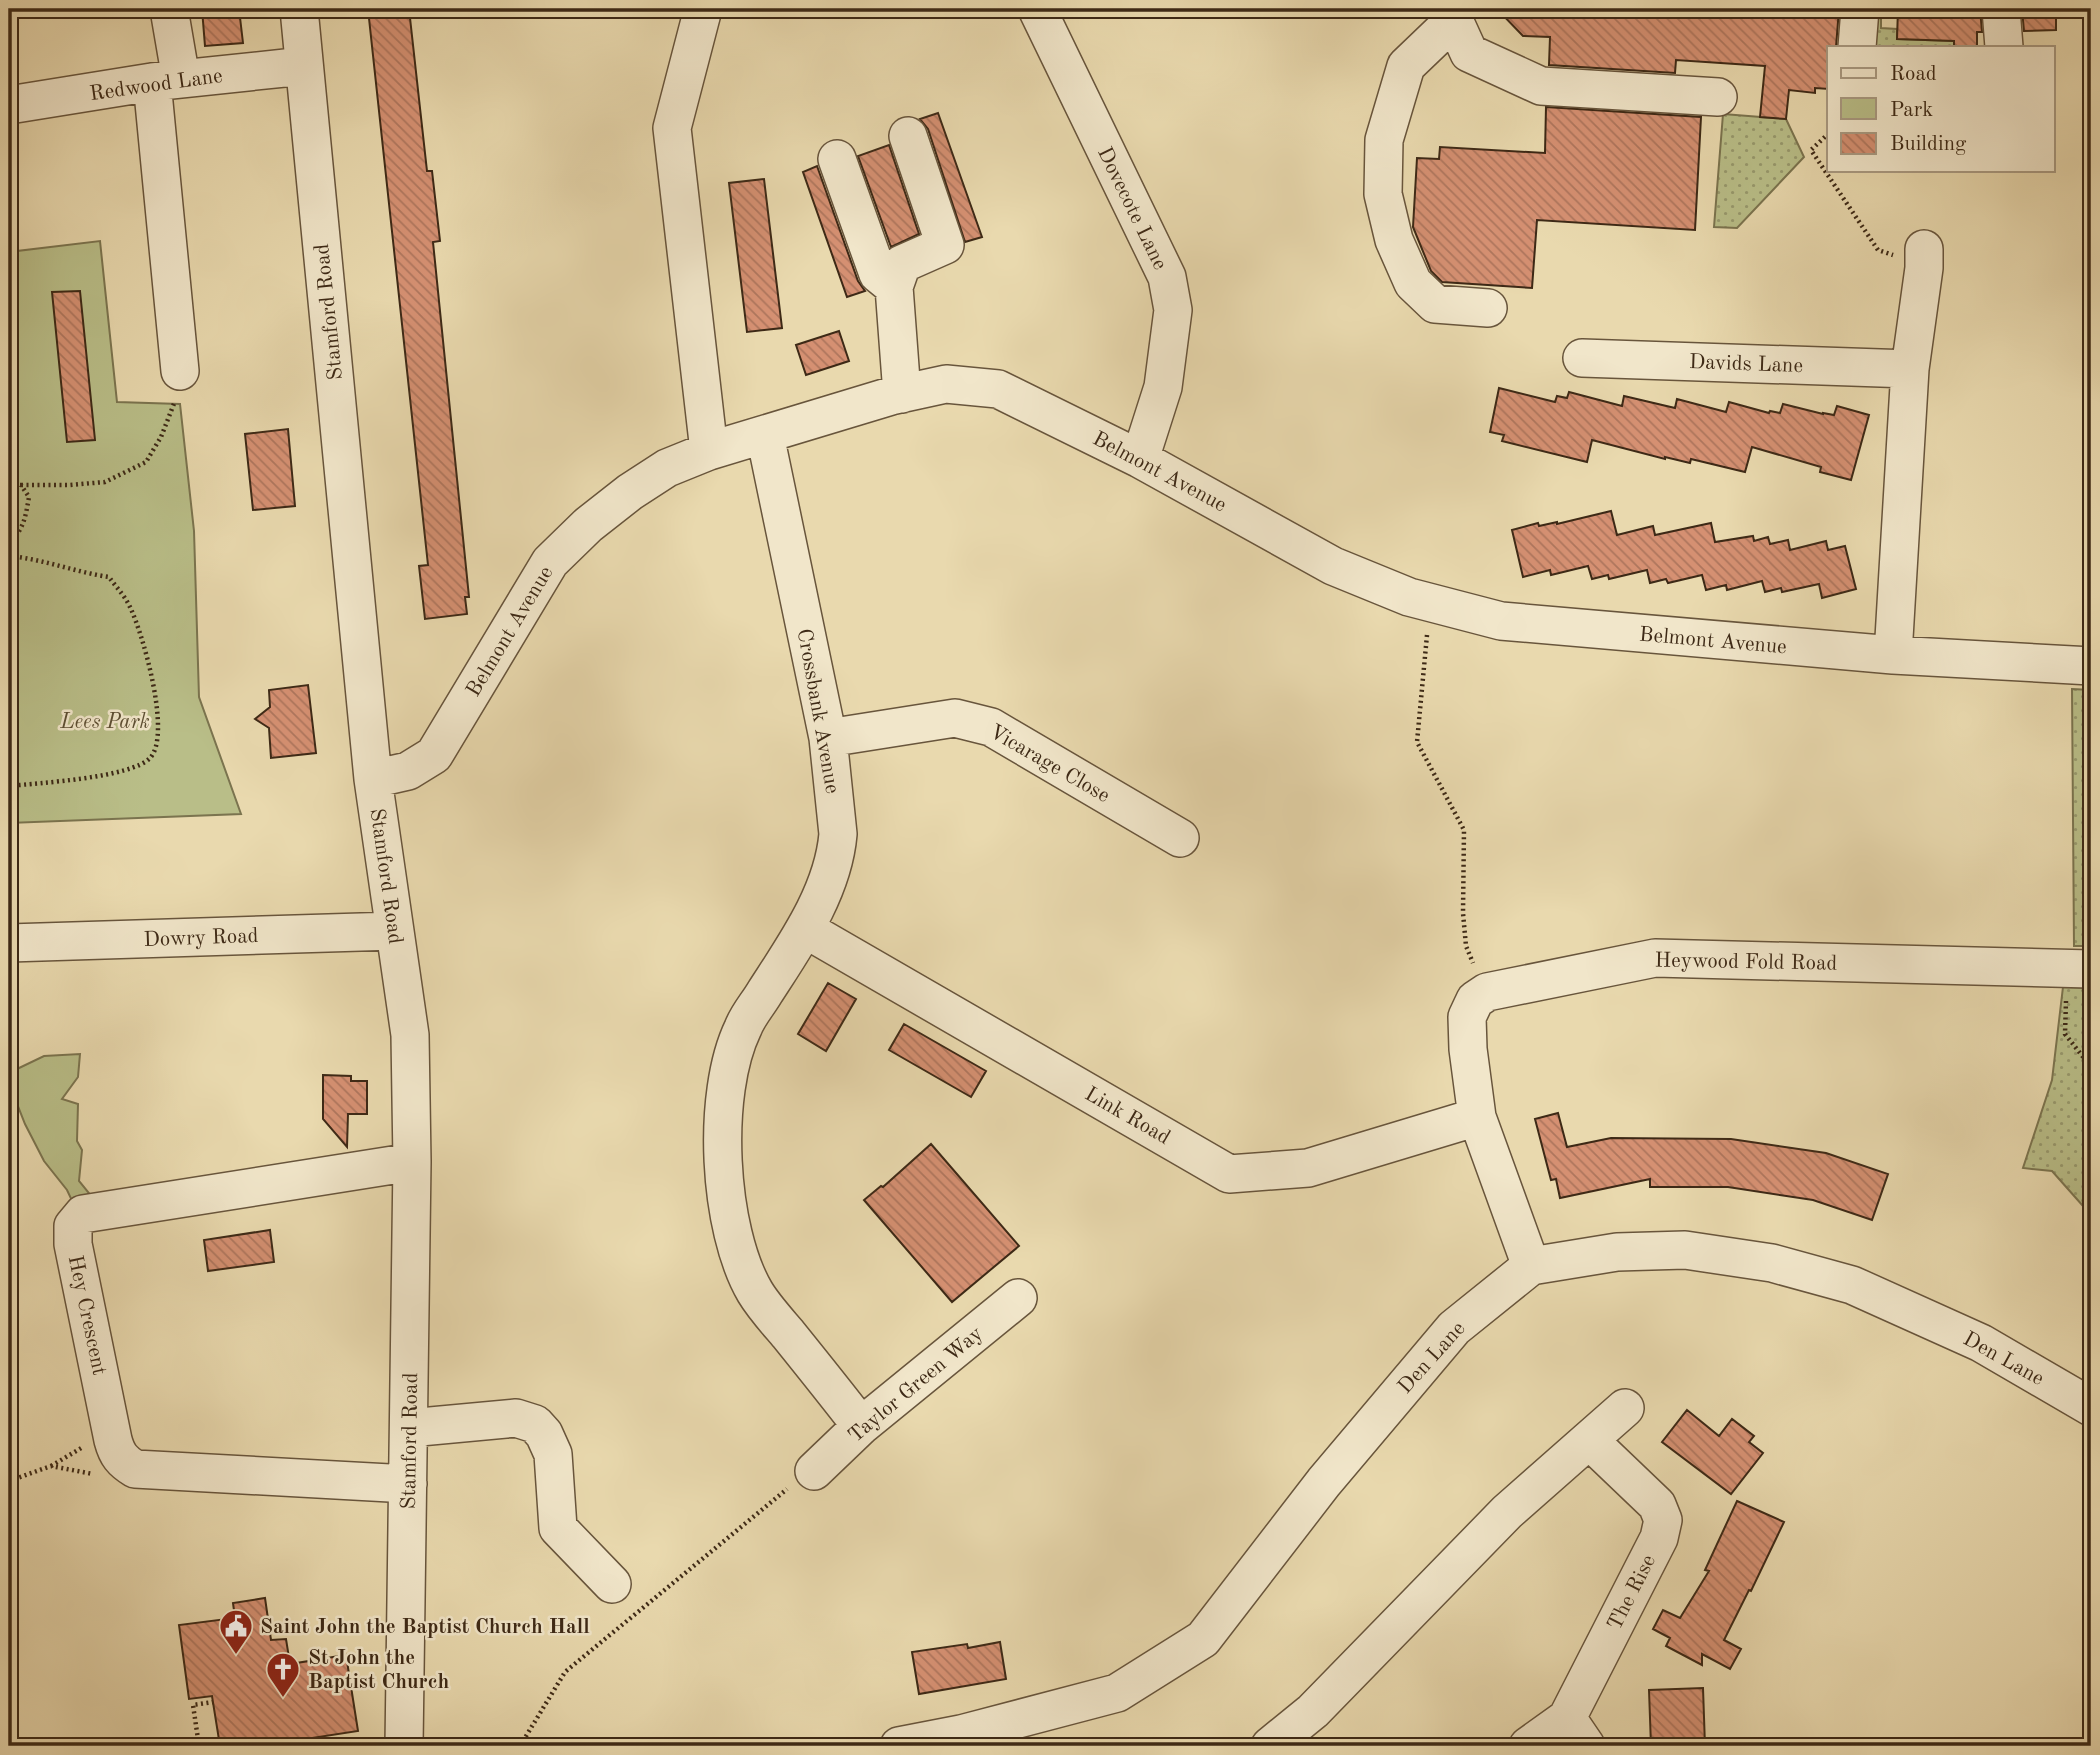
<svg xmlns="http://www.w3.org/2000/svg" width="2100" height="1755" viewBox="0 0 2100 1755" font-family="'Old Standard TT',serif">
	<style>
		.grass { fill: url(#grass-dots); stroke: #7b744f; stroke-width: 2 }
		.park { fill: #b9be88; stroke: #7b744f; stroke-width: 2 }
		.building { fill: url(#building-back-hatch); stroke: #3d2916; stroke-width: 2 }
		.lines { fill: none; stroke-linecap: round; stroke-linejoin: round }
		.minor-casing { stroke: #68553c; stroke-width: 40 }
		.path { stroke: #3d2916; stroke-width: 4.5; stroke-dasharray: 2 3.5; stroke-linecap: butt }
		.minor { stroke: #f1e6ca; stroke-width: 37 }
		.labels { text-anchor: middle; stroke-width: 5; stroke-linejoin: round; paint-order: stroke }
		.street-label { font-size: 21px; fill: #3d2916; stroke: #f1e6ca }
		.park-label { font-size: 21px; font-style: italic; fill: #5c4e32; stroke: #f1e6ca }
		.poi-label { font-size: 21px; font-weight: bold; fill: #3d2916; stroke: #f1e6ca; text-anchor: start }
	</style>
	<defs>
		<pattern id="grass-dots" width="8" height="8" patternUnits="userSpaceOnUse" patternTransform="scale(1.75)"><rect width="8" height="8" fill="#b9be88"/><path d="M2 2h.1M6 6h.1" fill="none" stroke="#989a6e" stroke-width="1.8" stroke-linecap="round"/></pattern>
		<pattern id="building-back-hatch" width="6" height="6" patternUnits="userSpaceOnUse" patternTransform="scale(1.75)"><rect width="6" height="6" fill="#d59072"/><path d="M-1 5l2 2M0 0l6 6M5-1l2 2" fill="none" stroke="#ae765d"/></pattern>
	</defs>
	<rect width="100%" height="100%" fill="#e9d9ae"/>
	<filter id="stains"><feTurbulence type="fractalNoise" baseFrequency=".00286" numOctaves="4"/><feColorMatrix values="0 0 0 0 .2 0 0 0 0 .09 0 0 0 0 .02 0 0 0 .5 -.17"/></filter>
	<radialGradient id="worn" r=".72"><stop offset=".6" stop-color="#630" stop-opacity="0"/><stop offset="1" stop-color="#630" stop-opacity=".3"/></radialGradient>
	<path class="grass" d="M 1868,11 L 1881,11 L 1881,28 L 1897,29 L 1897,39 L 1954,41 L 1954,47 L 1867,47 Z
		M 1723,114 L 1786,119 L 1804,157 L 1737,228 L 1714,227 Z
		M 2072,689 L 2091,690 L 2091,946 L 2074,946 Z
		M 2063,987 L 2091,988 L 2091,1215 L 2052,1171 L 2023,1168 L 2052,1080 Z"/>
	<path class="park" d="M 100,241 L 117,402 L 180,404 L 194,531 L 199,697 L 241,814 L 9,823 L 9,252 Z
		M 80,1054 L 78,1077 L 62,1099 L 78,1104 L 77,1141 L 82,1150 L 79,1181 L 97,1203 L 75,1207 L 67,1190 L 44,1161 L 25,1124 L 14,1096 L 17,1069 L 44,1056 Z"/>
	<path class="building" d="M 202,9 L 239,9 L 243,43 L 205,46 Z
		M 368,9 L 409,9 L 427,171 L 432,171 L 440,241 L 433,242 L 469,597 L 465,597 L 467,614 L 425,619 L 419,566 L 428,565 Z
		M 1497,9 L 1839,9 L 1836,47 L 1829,47 L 1829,89 L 1815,88 L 1815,93 L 1789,90 L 1786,119 L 1760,117 L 1765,66 L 1676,60 L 1675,73 L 1549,65 L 1550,37 L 1523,36 Z
		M 1898,9 L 1980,9 L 1982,32 L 1977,32 L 1977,47 L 1954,47 L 1954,41 L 1897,39 Z
		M 2022,9 L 2056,9 L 2056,30 L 2024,31 Z
		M 1546,107 L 1701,117 L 1695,230 L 1537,220 L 1532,288 L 1442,282 L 1431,271 L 1413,227 L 1417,158 L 1439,159 L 1440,147 L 1545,153 Z
		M 938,113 L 982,237 L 965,242 L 928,129 L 920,119 Z
		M 889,145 L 919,234 L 891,247 L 858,156 Z
		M 817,166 L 858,281 L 865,291 L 847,297 L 803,172 Z
		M 764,179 L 782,328 L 747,332 L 729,183 Z
		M 80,291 L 95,440 L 67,442 L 52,292 Z
		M 839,331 L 849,361 L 806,375 L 796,345 Z
		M 1499,388 L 1555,402 L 1557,396 L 1567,398 L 1569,392 L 1622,406 L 1624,396 L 1675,408 L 1677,399 L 1726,412 L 1729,402 L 1769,413 L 1770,411 L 1780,413 L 1783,404 L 1823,414 L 1823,413 L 1834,415 L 1837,406 L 1869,415 L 1851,480 L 1820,472 L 1821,467 L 1752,447 L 1745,472 L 1691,459 L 1690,463 L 1665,457 L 1665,459 L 1592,440 L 1587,462 L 1502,441 L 1504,435 L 1490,432 Z
		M 288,429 L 295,506 L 253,510 L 245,434 Z
		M 1611,511 L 1617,535 L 1653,526 L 1655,535 L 1711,523 L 1715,542 L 1753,536 L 1754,541 L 1768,537 L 1770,544 L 1788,540 L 1790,550 L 1826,541 L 1828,550 L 1845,546 L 1856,589 L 1822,598 L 1819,584 L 1782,592 L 1781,588 L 1765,592 L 1762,581 L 1727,590 L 1726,585 L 1706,590 L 1702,575 L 1668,583 L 1666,579 L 1650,583 L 1647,570 L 1609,579 L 1608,575 L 1592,579 L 1588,566 L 1551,575 L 1550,570 L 1523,577 L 1512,530 L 1538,523 L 1539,526 L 1557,522 L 1557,524 Z
		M 308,685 L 316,753 L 271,758 L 269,728 L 255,719 L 270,707 L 269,690 Z
		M 828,983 L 856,999 L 826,1051 L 798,1034 Z
		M 904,1024 L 986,1071 L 971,1097 L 889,1050 Z
		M 323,1075 L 351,1076 L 351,1081 L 367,1081 L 367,1114 L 348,1114 L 347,1147 L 323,1119 Z
		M 1558,1113 L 1567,1147 L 1611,1138 L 1731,1139 L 1826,1153 L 1888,1174 L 1872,1220 L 1813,1200 L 1728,1187 L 1650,1187 L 1650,1179 L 1560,1198 L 1556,1179 L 1551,1180 L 1535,1119 Z
		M 931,1144 L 1019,1246 L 952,1302 L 864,1200 L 881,1186 L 883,1187 Z
		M 270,1230 L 274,1262 L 208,1271 L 204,1240 Z
		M 1687,1410 L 1719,1436 L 1732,1419 L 1754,1436 L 1749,1442 L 1763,1453 L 1731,1494 L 1662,1442 Z
		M 1737,1501 L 1784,1522 L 1751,1591 L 1749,1590 L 1724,1640 L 1741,1649 L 1730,1669 L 1702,1654 L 1702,1665 L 1666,1646 L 1670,1638 L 1653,1629 L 1663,1610 L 1680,1618 L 1709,1571 L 1705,1570 Z
		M 265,1598 L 271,1640 L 286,1639 L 290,1664 L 346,1655 L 358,1731 L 260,1746 L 220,1746 L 212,1696 L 189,1699 L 179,1625 L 235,1618 L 233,1603 Z
		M 1000,1642 L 1006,1679 L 919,1694 L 912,1652 L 967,1644 L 968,1648 Z
		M 1703,1688 L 1705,1746 L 1651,1746 L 1649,1690 Z"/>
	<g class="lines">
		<defs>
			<path id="minor" d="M 169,9 L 181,79
				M 299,9 L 373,779 L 410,1035 L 412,1162 L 404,1746
				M 703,9 L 672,128 L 709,451
				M 1037,9 L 1167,277 L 1173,310 L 1163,387 L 1140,459
				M 1449,9 L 1469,53 L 1541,86 L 1718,97
				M 2001,9 L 2004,47
				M 1454,20 L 1406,66 L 1384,140 L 1383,194 L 1394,240 L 1413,283 L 1435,304 L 1488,308
				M 1857,47 L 1860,9
				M 152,82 L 180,371
				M 9,105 L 152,82 L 304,66
				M 837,159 L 878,274 L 894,287
				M 1582,358 L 1910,369
				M 902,394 L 894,287 L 902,264 L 945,245 L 908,136
				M 765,435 L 828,738 L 838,834 C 833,892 796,944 765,992 C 758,1004 748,1015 743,1028 C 711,1094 718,1229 755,1292 C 764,1307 777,1321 788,1334 C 813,1365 837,1395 861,1426
				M 1893,655 L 1910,369 L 1924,268 L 1924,249
				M 828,738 L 955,718 L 991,727 L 1180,838
				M 373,779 L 408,771 L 434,755 L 550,562 L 588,525 L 630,492 L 667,468 L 709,451 L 891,396 L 946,384 L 998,389 L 1140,459 L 1333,566 L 1409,597 L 1501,621 L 1893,655 L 2091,666
				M 805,929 L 1229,1174 L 1308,1168 L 1477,1117
				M 9,943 L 394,931
				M 1531,1266 L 1477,1117 L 1468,1049 L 1467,1017 L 1475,1000 L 1487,992 L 1655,958 L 2091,969
				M 409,1428 L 516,1418 L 535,1424 L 544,1434 L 553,1454 L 558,1528 L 612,1584
				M 814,1471 L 861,1426 L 1018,1298
				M 408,1484 L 135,1469 C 122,1461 117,1455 113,1440 L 73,1244 L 73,1226 L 83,1214 L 412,1162
				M 1567,1718 L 1586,1746
				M 899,1746 L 961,1734 L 1117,1693 L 1203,1639 L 1324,1482 L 1454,1328 L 1531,1266 L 1617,1252 L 1685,1250 L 1772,1263 L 1852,1285 L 1981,1343 L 2091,1407
				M 1270,1746 L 1313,1711 L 1507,1512 L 1625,1408
				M 1528,1746 L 1567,1718 L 1659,1538 L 1663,1520 L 1657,1505 L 1589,1440"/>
		</defs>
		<use href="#minor" class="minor-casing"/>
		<path class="path" d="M 1829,133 L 1811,150 L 1878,250 L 1893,255
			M 9,485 L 21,485 L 29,497 C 26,514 24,531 9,542
			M 21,485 L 70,485 L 105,482 L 146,462 L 161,437 L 175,401
			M 9,556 C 43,559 75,572 109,577 C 116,587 125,596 130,607 C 143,634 172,735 150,758 C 131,778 38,783 9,786
			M 1427,635 L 1417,742 L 1464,830 L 1463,913 L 1466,946 L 1473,963
			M 2066,1001 L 2065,1034 L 2091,1067
			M 51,1466 L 83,1447
			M 9,1481 L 51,1466 L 93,1474
			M 199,1746 L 193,1705 L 213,1702
			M 520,1746 L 565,1672 L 787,1489"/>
		<use href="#minor" class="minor"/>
	</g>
	<defs>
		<symbol id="civic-pin" viewBox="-11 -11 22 30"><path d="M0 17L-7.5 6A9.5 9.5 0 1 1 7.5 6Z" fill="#8f2418" stroke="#f1e6ca"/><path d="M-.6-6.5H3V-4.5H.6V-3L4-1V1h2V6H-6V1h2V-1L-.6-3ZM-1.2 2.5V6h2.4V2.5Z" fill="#fff"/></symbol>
		<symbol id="church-pin" viewBox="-11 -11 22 30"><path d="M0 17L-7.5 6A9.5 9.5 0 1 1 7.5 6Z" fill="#8f2418" stroke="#f1e6ca"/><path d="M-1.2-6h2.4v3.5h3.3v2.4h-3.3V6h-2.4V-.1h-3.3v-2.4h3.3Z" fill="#fff"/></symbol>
	</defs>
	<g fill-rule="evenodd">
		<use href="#civic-pin" x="217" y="1607" width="38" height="52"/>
		<use href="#church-pin" x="264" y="1650" width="38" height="52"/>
	</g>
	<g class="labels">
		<g class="street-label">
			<text transform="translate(156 84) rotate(-8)" y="7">Redwood Lane</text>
			<text transform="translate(1133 208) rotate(64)" y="7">Dovecote Lane</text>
			<text transform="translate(328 312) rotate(-96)" y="7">Stamford Road</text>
			<text transform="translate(1746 363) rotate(2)" y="7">Davids Lane</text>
			<text transform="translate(1160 471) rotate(28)" y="7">Belmont Avenue</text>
			<text transform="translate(509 631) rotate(-59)" y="7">Belmont Avenue</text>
			<text transform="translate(1713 640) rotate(5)" y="7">Belmont Avenue</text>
			<text transform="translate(819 711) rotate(80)" y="7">Crossbank Avenue</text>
			<text transform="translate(1050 763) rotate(30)" y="7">Vicarage Close</text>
			<text transform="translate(387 876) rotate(82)" y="7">Stamford Road</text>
			<text transform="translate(201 937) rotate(-2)" y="7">Dowry Road</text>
			<text transform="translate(1746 961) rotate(1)" y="7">Heywood Fold Road</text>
			<text transform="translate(1128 1115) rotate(30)" y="7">Link Road</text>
			<text transform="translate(88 1315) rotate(78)" y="7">Hey Crescent</text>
			<text transform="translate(1431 1357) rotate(-48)" y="7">Den Lane</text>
			<text transform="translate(2004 1358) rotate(29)" y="7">Den Lane</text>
			<text transform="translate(915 1384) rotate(-40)" y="7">Taylor Green Way</text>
			<text transform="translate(409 1441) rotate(-89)" y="7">Stamford Road</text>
			<text transform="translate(1631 1592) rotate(-63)" y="7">The Rise</text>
		</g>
		<g class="park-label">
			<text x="105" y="728">Lees Park</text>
		</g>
		<g class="poi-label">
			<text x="260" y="1633">Saint John the Baptist Church Hall</text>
			<text x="308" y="1664">St John the<tspan x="308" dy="24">Baptist Church</tspan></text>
		</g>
	</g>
	<rect width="2100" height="1755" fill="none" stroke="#e9d9ae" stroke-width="35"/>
	<rect x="10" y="10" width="2079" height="1734" fill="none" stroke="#3d2916" stroke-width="3.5"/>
	<rect x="18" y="18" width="2065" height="1720" fill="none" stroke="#3d2916" stroke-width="2"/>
	<rect x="1827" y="46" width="228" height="126" fill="#f1e6ca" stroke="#a99a82" stroke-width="2"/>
	<rect x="1841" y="68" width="35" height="10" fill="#f1e6ca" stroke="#a99a82" stroke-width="2"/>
	<text x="1890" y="80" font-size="21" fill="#3d2916">Road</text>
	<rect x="1841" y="98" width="35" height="21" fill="#b9be88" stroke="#a99a82" stroke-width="2"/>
	<text x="1890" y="116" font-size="21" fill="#3d2916">Park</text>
	<rect x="1841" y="133" width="35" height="21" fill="url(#building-back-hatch)" stroke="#a99a82" stroke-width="2"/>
	<text x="1890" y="150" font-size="21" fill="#3d2916">Building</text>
	<rect width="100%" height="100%" filter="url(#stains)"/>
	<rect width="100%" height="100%" fill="url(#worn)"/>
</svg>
